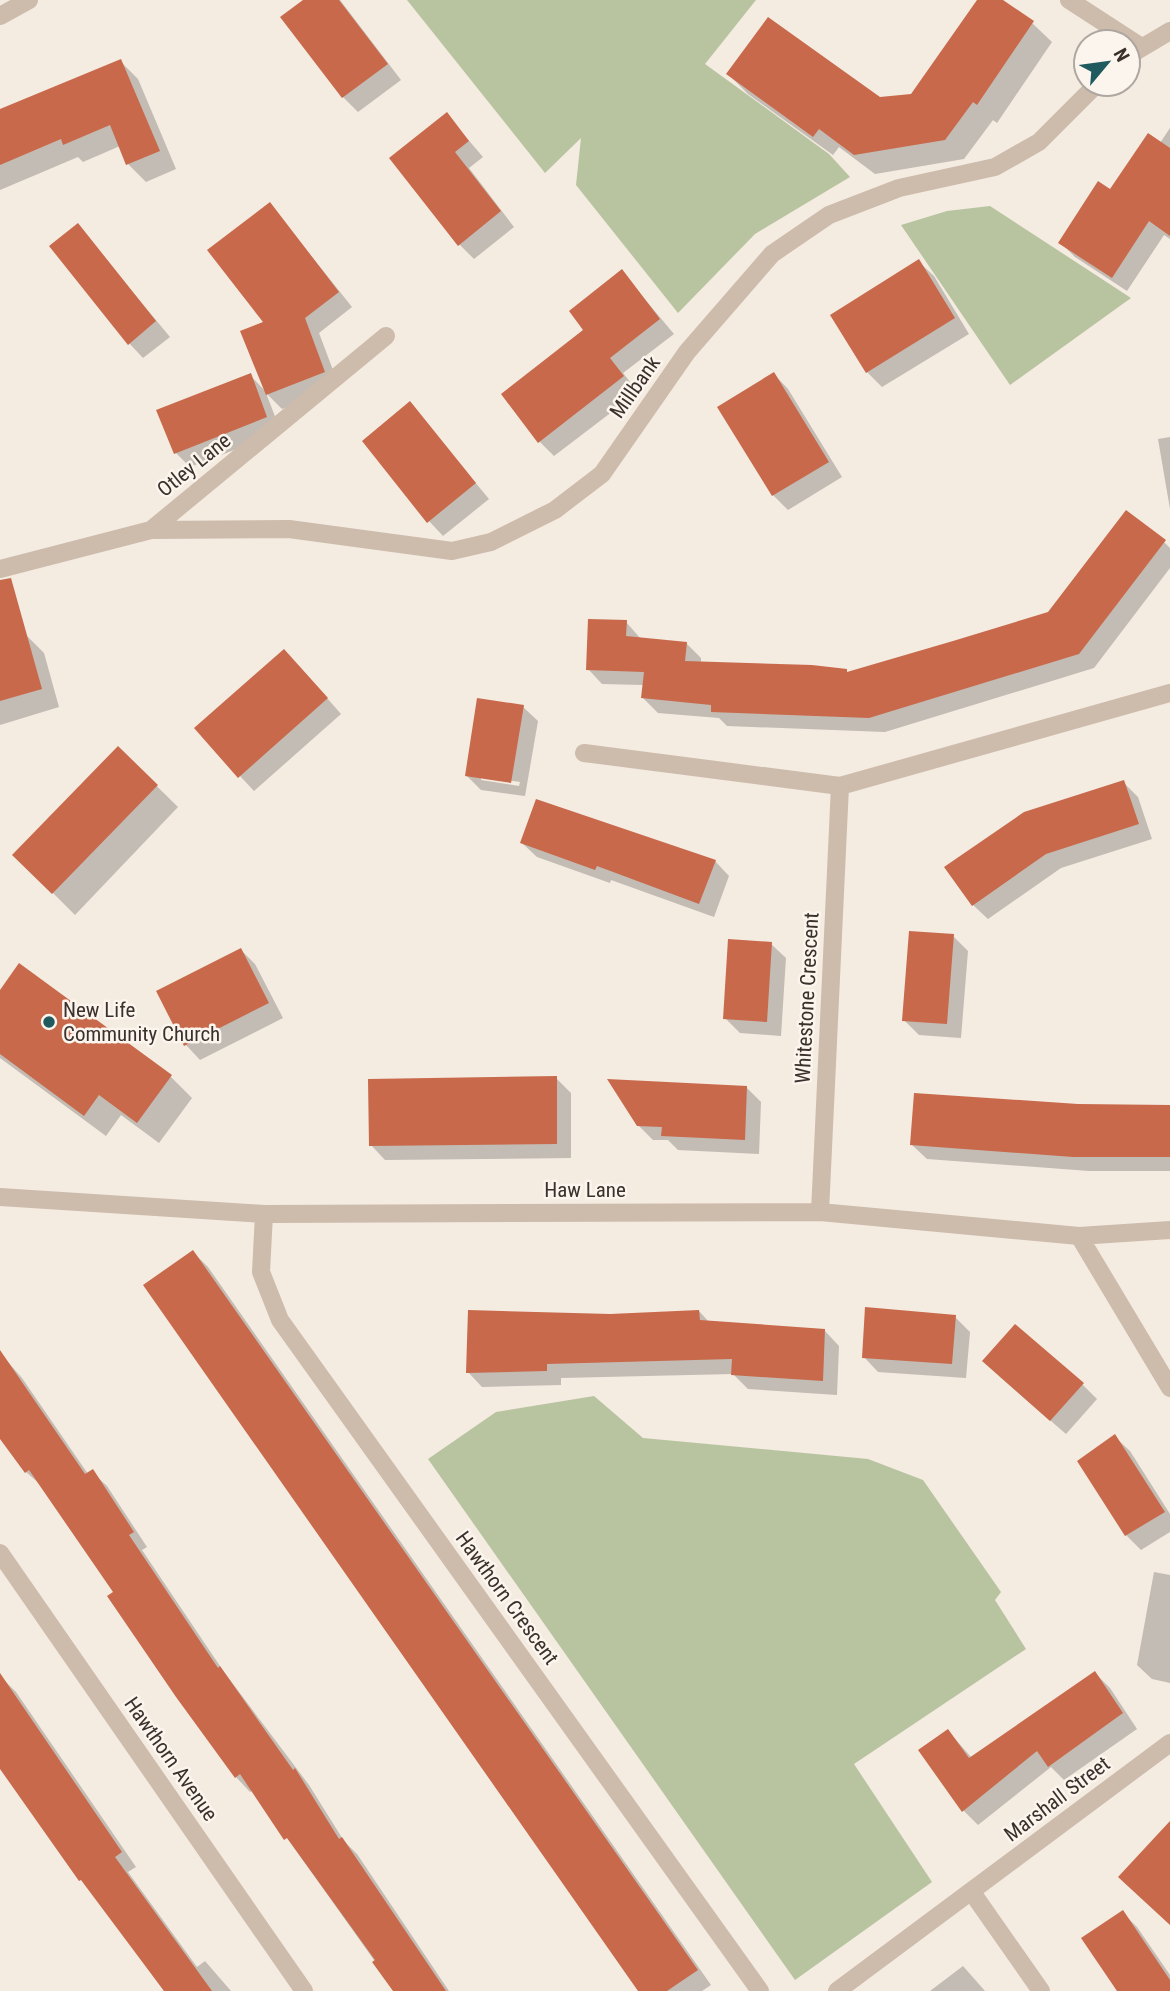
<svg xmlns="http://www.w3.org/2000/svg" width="1170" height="1991" viewBox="0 0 1170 1991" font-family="'Roboto Condensed',sans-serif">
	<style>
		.green { fill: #b8c4a0 }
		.shadow { fill: #0003; fill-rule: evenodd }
		.building { fill: #c8694b }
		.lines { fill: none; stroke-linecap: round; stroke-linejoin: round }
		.minor { stroke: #cdbbac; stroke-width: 18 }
		.tertiary { stroke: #cdbbac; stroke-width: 18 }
		.poi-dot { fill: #1f5a5e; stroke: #fbf5ee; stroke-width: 2.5 }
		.labels { text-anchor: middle; stroke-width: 5; stroke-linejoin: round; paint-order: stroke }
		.street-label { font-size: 21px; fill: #3b302b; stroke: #fbf5ee }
		.poi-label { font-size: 21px; fill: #3b302b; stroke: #fbf5ee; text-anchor: start }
	</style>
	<rect width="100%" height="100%" fill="#f4ebe1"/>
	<path class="green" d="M 407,0 L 756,0 L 705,64 L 829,154 L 850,177 L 755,234 L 678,313 L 576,185 L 581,138 L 545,173 Z
		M 990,206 L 1131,298 L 1010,385 L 901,225 L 947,211 Z
		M 594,1396 L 643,1438 L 868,1459 L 923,1480 L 1001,1592 L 995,1600 L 1026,1649 L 854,1764 L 932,1882 L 795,1980 L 428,1459 L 496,1412 Z"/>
	<path class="shadow" d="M 318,0 L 340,0 L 401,80 L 358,112 L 343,97 Z
		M 979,0 L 1000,0 L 1032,23 L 1052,42 L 997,123 L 993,120 L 964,159 L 875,174 L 839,147 L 833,155 L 748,94 L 728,74 L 880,99 L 912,96 Z
		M 120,61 L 138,79 L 176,169 L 146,182 L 128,164 L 120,146 L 83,162 L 78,157 L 0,190 L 0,111 Z
		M 447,115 L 483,157 L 469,168 L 514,227 L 474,259 L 459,244 Z
		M 1170,128 L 1170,239 L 1164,235 L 1127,291 L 1075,257 L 1061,243 L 1160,143 Z
		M 270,204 L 352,307 L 319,333 L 339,386 L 282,409 L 266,393 L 281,432 L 190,467 L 176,453 L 250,375 L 266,392 Z
		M 78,226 L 170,337 L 143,358 L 129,343 Z
		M 919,262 L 934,276 L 969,334 L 882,387 L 867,372 Z
		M 622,272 L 674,334 L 623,373 L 638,392 L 554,456 L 539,441 L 586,331 Z
		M 774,374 L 788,389 L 842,477 L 788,510 L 773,495 L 720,407 Z
		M 410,404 L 489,499 L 443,536 L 429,521 Z
		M 1170,437 L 1170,509 L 1158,439 Z
		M 1158,536 L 1170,548 L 1170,568 L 1094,668 L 885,732 L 727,726 L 719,718 L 658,713 L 643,698 L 644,685 L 602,684 L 588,669 L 626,622 L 641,639 L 686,643 L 701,658 L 701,663 L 848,673 L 1049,613 Z
		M 26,635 L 44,653 L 59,707 L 0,725 L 0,642 Z
		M 299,666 L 341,714 L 254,791 L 240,776 Z
		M 523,707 L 538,721 L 525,796 L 481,790 L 466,775 ZM 481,776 L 520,782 L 519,786 L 481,780 Z
		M 118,748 L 178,807 L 75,915 L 15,855 Z
		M 1123,782 L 1138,797 L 1152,839 L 1061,868 L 988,919 L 973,905 Z
		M 522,843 L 715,861 L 729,876 L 714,917 L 611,880 L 610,883 L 537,857 Z
		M 953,936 L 968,951 L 961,1038 L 919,1035 L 904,1020 Z
		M 771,944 L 786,958 L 781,1036 L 740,1033 L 725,1018 Z
		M 241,950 L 255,964 L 283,1018 L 200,1060 L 186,1045 Z
		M 20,966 L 171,1077 L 192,1098 L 159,1143 L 121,1115 L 106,1136 L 0,1058 L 0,993 Z
		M 556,1078 L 571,1093 L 571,1158 L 385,1160 L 371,1145 Z
		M 746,1087 L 761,1102 L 759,1154 L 678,1150 L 668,1140 L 653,1140 L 638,1125 Z
		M 1078,1106 L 1170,1107 L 1170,1171 L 1089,1171 L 927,1159 L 912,1145 Z
		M 193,1252 L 208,1267 L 711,1985 L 702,1991 L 640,1991 Z
		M 699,1311 L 709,1322 L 825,1331 L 839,1346 L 837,1395 L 748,1389 L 733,1374 L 561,1378 L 561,1385 L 482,1387 L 468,1372 L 610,1315 Z
		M 955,1317 L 970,1332 L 966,1378 L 878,1372 L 864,1357 Z
		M 0,1353 L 22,1378 L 88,1474 L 92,1472 L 107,1486 L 147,1547 L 142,1550 L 224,1672 L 309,1785 L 344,1841 L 357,1854 L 449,1991 L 396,1991 L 253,1790 L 250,1792 L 236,1777 L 115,1592 L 42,1486 L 26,1472 L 0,1435 Z
		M 999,1376 L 1082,1384 L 1097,1399 L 1066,1434 Z
		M 1115,1437 L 1130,1451 L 1170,1514 L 1170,1532 L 1141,1550 L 1126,1535 Z
		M 1154,1572 L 1170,1575 L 1170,1683 L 1152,1679 L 1137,1665 Z
		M 1095,1673 L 1110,1688 L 1137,1729 L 1064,1780 L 1051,1767 L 978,1825 L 963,1810 L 948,1731 L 972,1758 Z
		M 1,1677 L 16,1692 L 136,1867 L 128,1872 L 197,1967 L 205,1961 L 231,1991 L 164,1991 L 0,1765 Z
		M 1123,1913 L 1137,1927 L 1170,1975 L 1170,1991 L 1119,1991 Z
		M 963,1966 L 985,1991 L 930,1991 Z"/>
	<path class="building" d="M 303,0 L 339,0 L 388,64 L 342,98 L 280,17 Z
		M 977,0 L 1003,0 L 1034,21 L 977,105 L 973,102 L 945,140 L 854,155 L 819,129 L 813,137 L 726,74 L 768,17 L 880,97 L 911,94 Z
		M 121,59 L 160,151 L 126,165 L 110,125 L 63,145 L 61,139 L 0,165 L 0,109 Z
		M 447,112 L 469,141 L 455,152 L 501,211 L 458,246 L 389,158 Z
		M 1148,133 L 1170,148 L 1170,236 L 1149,221 L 1112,278 L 1058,243 L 1098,181 L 1110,189 Z
		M 270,202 L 339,292 L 305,318 L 325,372 L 266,395 L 240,331 L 263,322 L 207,250 Z
		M 78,223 L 156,321 L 128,345 L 49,246 Z
		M 919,259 L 955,318 L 866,373 L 830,315 Z
		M 622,269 L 660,319 L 610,358 L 624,376 L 538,443 L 501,394 L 583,330 L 569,311 Z
		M 774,372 L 829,462 L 772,496 L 717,407 Z
		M 251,373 L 267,417 L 174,454 L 156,410 Z
		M 410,401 L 476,483 L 427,523 L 362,441 Z
		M 1126,510 L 1166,540 L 1079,654 L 869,718 L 711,712 L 711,705 L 641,698 L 644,672 L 586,670 L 588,619 L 627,620 L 626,636 L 687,642 L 685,661 L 812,665 L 847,669 L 847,672 L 953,641 L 1048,612 Z
		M 11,578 L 42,689 L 0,701 L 0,580 Z
		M 284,649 L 328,698 L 238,778 L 194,728 Z
		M 477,698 L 524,705 L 511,783 L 465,776 Z
		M 118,746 L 158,785 L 52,894 L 12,855 Z
		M 1124,780 L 1139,824 L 1046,854 L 972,906 L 944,867 L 1024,812 Z
		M 536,799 L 716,860 L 699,904 L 597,866 L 595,870 L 520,843 Z
		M 909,931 L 954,934 L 947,1024 L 902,1021 Z
		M 728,939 L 772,942 L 767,1022 L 723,1019 Z
		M 241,948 L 269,1003 L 184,1046 L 156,991 Z
		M 19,963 L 172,1075 L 137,1123 L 99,1095 L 84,1116 L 0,1054 L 0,990 Z
		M 557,1076 L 557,1144 L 369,1146 L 368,1079 Z
		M 607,1079 L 747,1086 L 745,1140 L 661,1136 L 662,1127 L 637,1126 Z
		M 914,1093 L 1078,1104 L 1170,1105 L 1170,1157 L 1073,1157 L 910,1145 Z
		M 193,1250 L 698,1970 L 667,1991 L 638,1991 L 143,1285 Z
		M 865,1307 L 956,1315 L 952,1364 L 862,1358 Z
		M 468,1310 L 610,1314 L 699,1310 L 700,1320 L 825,1329 L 823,1381 L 731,1375 L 732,1359 L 547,1364 L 547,1371 L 466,1373 Z
		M 1015,1324 L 1084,1383 L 1050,1421 L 982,1361 Z
		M 0,1350 L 85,1474 L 93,1469 L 134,1532 L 129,1535 L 218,1668 L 220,1666 L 293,1770 L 295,1768 L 339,1839 L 342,1837 L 446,1991 L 393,1991 L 372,1962 L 375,1960 L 287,1838 L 284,1840 L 240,1774 L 235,1778 L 176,1697 L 107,1596 L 113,1592 L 29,1470 L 25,1473 L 0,1439 Z
		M 1115,1434 L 1165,1512 L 1125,1536 L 1077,1461 Z
		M 1095,1671 L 1123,1713 L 1048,1767 L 1037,1751 L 962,1812 L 918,1750 L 948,1729 L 969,1758 Z
		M 0,1673 L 122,1852 L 115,1857 L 212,1991 L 164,1991 L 81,1880 L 79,1881 L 0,1769 Z
		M 1170,1821 L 1170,1925 L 1118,1877 Z
		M 1123,1910 L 1170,1980 L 1170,1991 L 1117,1991 L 1081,1938 Z"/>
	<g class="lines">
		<path class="minor" d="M 1069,0 L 1140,46
			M 1128,56 L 1170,31
			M 151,530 L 289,529 L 452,551 L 491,542 L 555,510 L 602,474 L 687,352 L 772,254 L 829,215 L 899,188 L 995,167 L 1039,142 L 1097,84
			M 0,569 L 151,530 L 386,336
			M 584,753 L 840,786
			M 0,1197 L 264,1214 L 820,1212 L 1079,1236 L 1170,1230
			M 820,1212 L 840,786 L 1170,693
			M 264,1214 L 261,1272 L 280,1320 L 760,1991
			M 1079,1236 L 1170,1388
			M 0,1553 L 304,1991
			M 971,1891 L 1041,1991
			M 837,1991 L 1170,1743"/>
		<path class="tertiary" d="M 0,16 L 29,0"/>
	</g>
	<circle class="poi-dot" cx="49" cy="1022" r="7"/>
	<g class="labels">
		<g class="street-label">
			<text transform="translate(635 387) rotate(-55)" y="7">Millbank</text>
			<text transform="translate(194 465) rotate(-39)" y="7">Otley Lane</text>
			<text transform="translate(807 998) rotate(-87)" y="7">Whitestone Crescent</text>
			<text x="585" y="1197">Haw Lane</text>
			<text transform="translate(507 1598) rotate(54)" y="7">Hawthorn Crescent</text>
			<text transform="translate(171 1759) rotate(55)" y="7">Hawthorn Avenue</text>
			<text transform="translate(1057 1799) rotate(-37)" y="7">Marshall Street</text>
		</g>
		<g class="poi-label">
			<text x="63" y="1017">New Life<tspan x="63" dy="24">Community Church</tspan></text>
		</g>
	</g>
	<g transform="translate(1107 63) rotate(61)"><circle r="33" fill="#fbf5ee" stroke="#aea6a0" stroke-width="2"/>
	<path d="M0-5L12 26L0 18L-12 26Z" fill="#1f5a5e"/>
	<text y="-10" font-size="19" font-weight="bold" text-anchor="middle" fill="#3b302b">N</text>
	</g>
</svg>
